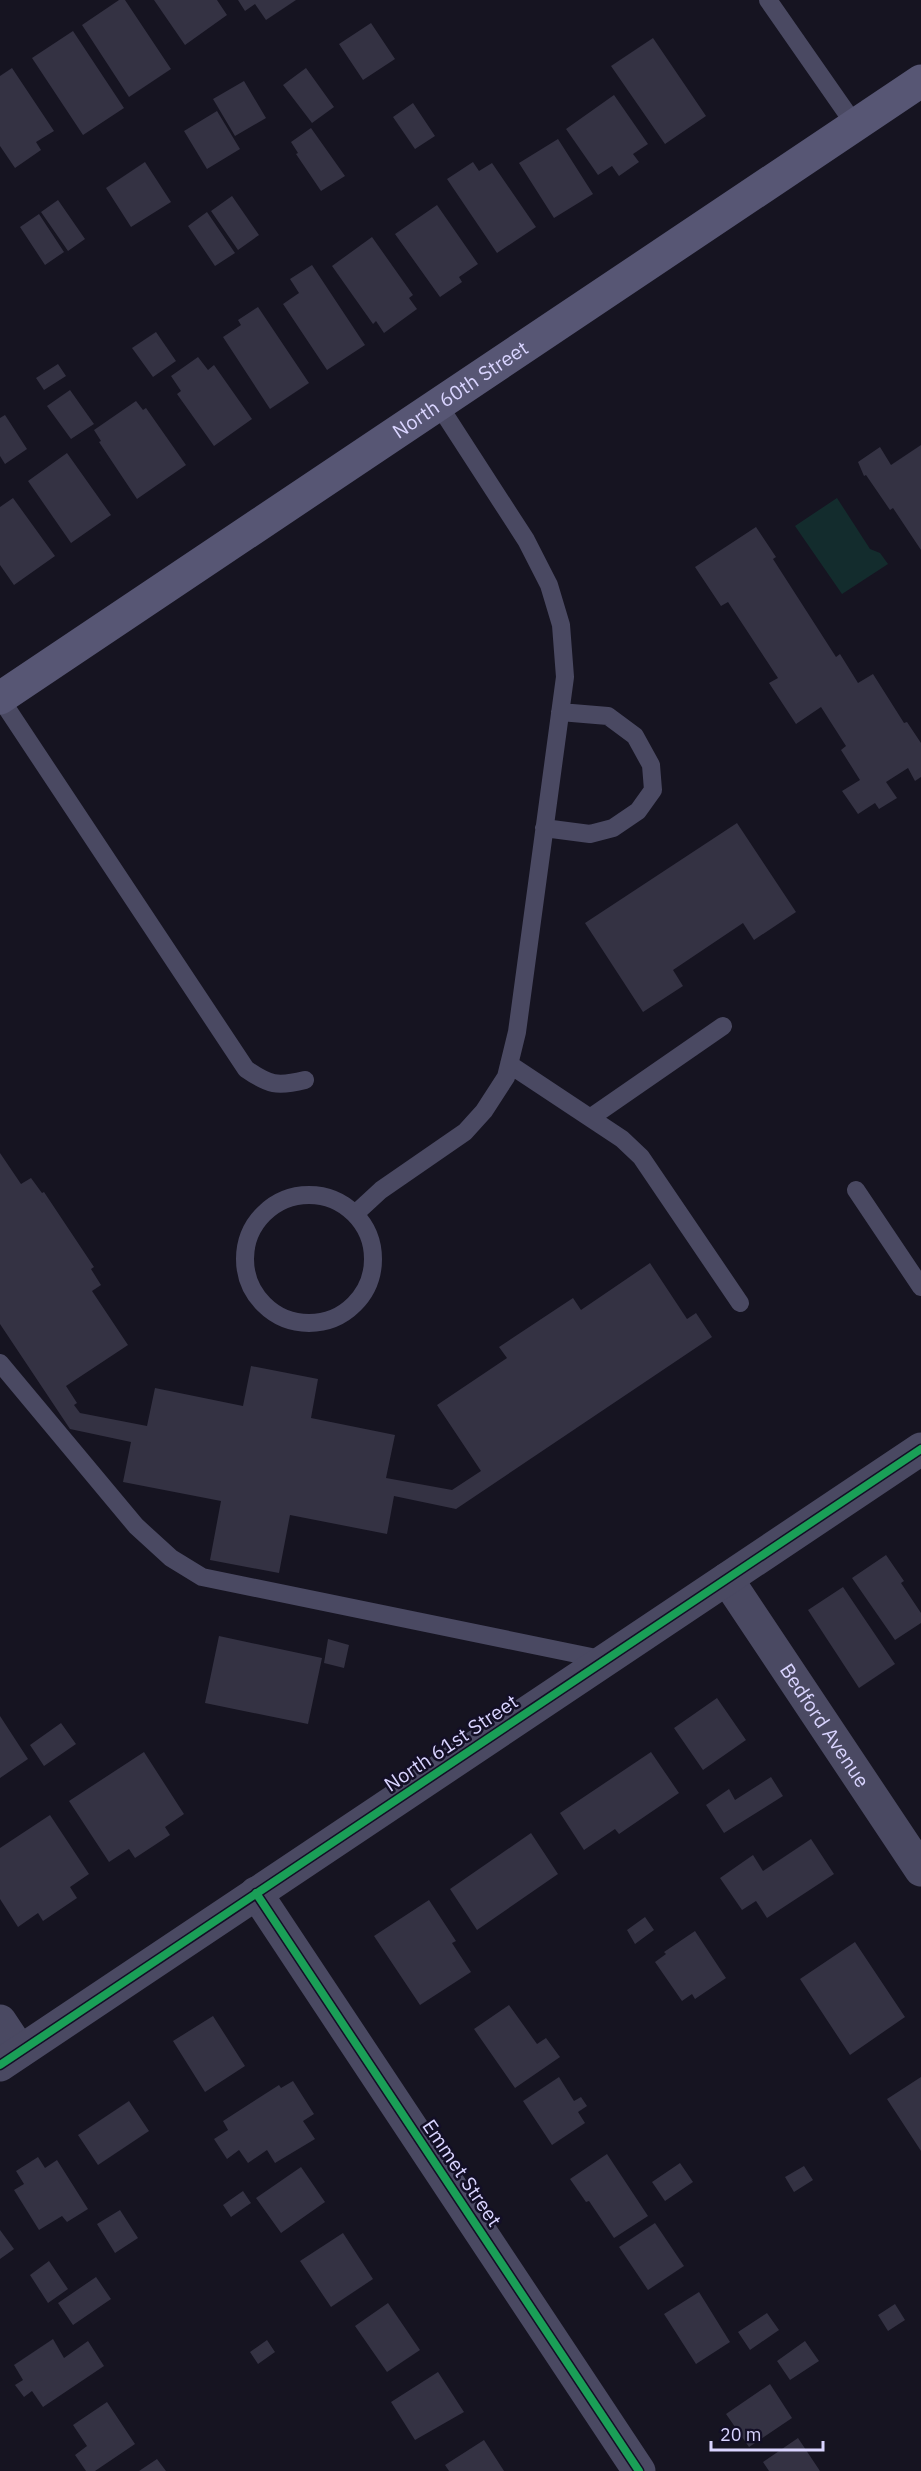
<svg xmlns="http://www.w3.org/2000/svg" width="921" height="2471" viewBox="0 0 921 2471" font-family="'IBM Plex Sans',sans-serif">
	<style>
		.green { fill: #132c2d }
		.building { fill: #343243 }
		.lines { fill: none; stroke-linecap: round; stroke-linejoin: round }
		.lane { stroke: #4a4962; stroke-width: 18 }
		.street { stroke: #4a4962; stroke-width: 33 }
		.secondary { stroke: #575674; stroke-width: 33 }
		.cycleway-casing { stroke: #130f26; stroke-width: 11 }
		.cycleway { stroke: #1a9f57; stroke-width: 8 }
		.labels { text-anchor: middle; stroke-width: 5; stroke-linejoin: round; paint-order: stroke }
		.street-label { font-size: 20px; fill: #d9d4ff; stroke: #130f26 }
	</style>
	<rect width="100%" height="100%" fill="#161421"/>
	<path class="green" d="M 837,498 L 870,549 L 880,553 L 888,564 L 842,594 L 795,526 Z"/>
	<path class="building" d="M 119,0 L 125,0 L 171,69 L 129,97 L 82,25 Z
		M 154,0 L 217,0 L 227,15 L 185,45 Z
		M 238,0 L 296,0 L 266,20 L 255,4 L 245,11 Z
		M 371,23 L 395,59 L 363,80 L 339,44 Z
		M 73,31 L 124,108 L 83,135 L 32,58 Z
		M 653,38 L 706,116 L 665,144 L 611,66 Z
		M 12,68 L 54,131 L 36,142 L 41,150 L 15,168 L 0,146 L 0,76 Z
		M 306,68 L 334,107 L 312,123 L 283,85 Z
		M 244,81 L 266,118 L 235,136 L 213,99 Z
		M 614,95 L 648,144 L 633,154 L 639,162 L 619,176 L 612,166 L 598,175 L 566,129 Z
		M 413,103 L 435,136 L 415,149 L 393,117 Z
		M 217,111 L 240,149 L 207,169 L 184,131 Z
		M 311,128 L 345,176 L 321,191 L 296,154 L 298,153 L 291,142 Z
		M 558,139 L 593,194 L 554,218 L 519,163 Z
		M 145,162 L 171,202 L 131,227 L 106,188 Z
		M 473,162 L 479,171 L 492,163 L 536,227 L 497,253 L 447,179 Z
		M 232,196 L 259,235 L 238,250 L 211,211 Z
		M 58,200 L 85,239 L 68,251 L 41,212 Z
		M 437,205 L 478,264 L 459,277 L 462,282 L 440,297 L 395,234 Z
		M 207,212 L 235,253 L 215,266 L 188,226 Z
		M 39,214 L 64,252 L 45,265 L 20,227 Z
		M 372,237 L 413,295 L 409,298 L 417,309 L 384,333 L 376,321 L 373,324 L 332,266 Z
		M 312,265 L 365,345 L 327,370 L 283,304 L 299,293 L 290,279 Z
		M 258,307 L 309,383 L 270,409 L 223,337 L 241,325 L 238,320 Z
		M 156,332 L 176,361 L 153,377 L 132,348 Z
		M 198,357 L 208,370 L 214,365 L 252,419 L 214,446 L 177,394 L 181,391 L 171,376 Z
		M 58,364 L 66,376 L 44,390 L 36,378 Z
		M 70,390 L 94,424 L 71,439 L 47,406 Z
		M 136,401 L 143,410 L 146,408 L 186,465 L 137,499 L 99,442 L 101,441 L 94,430 Z
		M 5,415 L 27,449 L 5,464 L 0,456 L 0,418 Z
		M 921,445 L 921,550 L 893,508 L 890,510 L 866,475 L 864,476 L 858,462 L 880,447 L 891,465 Z
		M 67,453 L 111,515 L 71,543 L 28,481 Z
		M 13,498 L 55,556 L 14,585 L 0,565 L 0,507 Z
		M 756,527 L 776,557 L 773,559 L 836,657 L 840,654 L 858,683 L 873,674 L 904,723 L 907,722 L 921,743 L 921,777 L 915,781 L 908,768 L 886,782 L 897,798 L 879,809 L 875,803 L 858,814 L 842,791 L 860,780 L 841,750 L 846,746 L 821,707 L 796,724 L 769,683 L 778,678 L 728,602 L 721,606 L 695,567 Z
		M 737,823 L 796,912 L 754,940 L 743,923 L 673,970 L 683,986 L 643,1012 L 585,923 Z
		M 0,1153 L 21,1184 L 31,1178 L 42,1193 L 44,1192 L 94,1267 L 91,1269 L 101,1285 L 92,1291 L 128,1345 L 66,1386 L 77,1403 L 74,1405 L 80,1413 L 147,1426 L 155,1388 L 243,1406 L 251,1366 L 318,1379 L 311,1418 L 395,1435 L 386,1478 L 452,1490 L 481,1471 L 437,1405 L 507,1358 L 499,1347 L 573,1298 L 581,1310 L 650,1263 L 687,1319 L 696,1313 L 712,1337 L 456,1509 L 394,1496 L 387,1534 L 290,1515 L 279,1573 L 210,1560 L 221,1501 L 123,1482 L 131,1442 L 70,1429 L 0,1324 Z
		M 886,1555 L 904,1581 L 901,1583 L 921,1613 L 921,1623 L 895,1640 L 852,1578 Z
		M 843,1587 L 895,1664 L 859,1688 L 808,1610 Z
		M 219,1636 L 322,1658 L 308,1724 L 205,1703 Z
		M 328,1639 L 349,1645 L 344,1668 L 324,1663 Z
		M 717,1698 L 746,1740 L 703,1770 L 674,1728 Z
		M 0,1716 L 28,1759 L 0,1778 Z
		M 61,1723 L 76,1744 L 44,1766 L 30,1745 Z
		M 144,1752 L 184,1814 L 165,1827 L 170,1835 L 135,1858 L 129,1849 L 109,1862 L 69,1801 Z
		M 651,1752 L 679,1793 L 619,1834 L 615,1829 L 584,1850 L 560,1813 Z
		M 771,1777 L 783,1796 L 724,1833 L 706,1805 L 729,1789 L 735,1800 Z
		M 50,1815 L 89,1874 L 70,1887 L 77,1898 L 43,1921 L 38,1913 L 18,1927 L 0,1899 L 0,1848 Z
		M 531,1833 L 558,1874 L 477,1930 L 450,1889 Z
		M 811,1839 L 834,1874 L 767,1918 L 756,1901 L 742,1910 L 720,1878 L 753,1855 L 763,1871 Z
		M 429,1900 L 456,1941 L 452,1943 L 471,1972 L 420,2005 L 374,1936 Z
		M 645,1917 L 654,1930 L 635,1944 L 627,1930 Z
		M 695,1931 L 726,1978 L 695,1999 L 692,1994 L 682,2001 L 655,1962 L 666,1954 L 664,1952 Z
		M 855,1942 L 905,2017 L 850,2055 L 800,1979 Z
		M 509,2005 L 537,2044 L 546,2038 L 560,2057 L 515,2088 L 474,2029 Z
		M 213,2016 L 245,2066 L 205,2092 L 173,2041 Z
		M 559,2077 L 574,2101 L 581,2097 L 587,2106 L 578,2112 L 585,2123 L 552,2145 L 523,2101 Z
		M 921,2077 L 921,2151 L 887,2099 Z
		M 293,2081 L 314,2114 L 303,2121 L 315,2139 L 275,2163 L 267,2150 L 248,2163 L 239,2150 L 227,2159 L 214,2139 L 228,2130 L 223,2121 L 279,2085 L 281,2088 Z
		M 129,2101 L 149,2131 L 98,2165 L 78,2135 Z
		M 607,2154 L 648,2216 L 614,2238 L 589,2201 L 586,2202 L 570,2179 Z
		M 38,2157 L 45,2168 L 57,2160 L 88,2209 L 67,2222 L 62,2216 L 39,2230 L 14,2190 L 24,2184 L 16,2171 Z
		M 680,2163 L 693,2182 L 665,2201 L 652,2182 Z
		M 804,2166 L 813,2180 L 794,2192 L 785,2177 Z
		M 301,2167 L 325,2202 L 281,2233 L 256,2198 Z
		M 243,2191 L 251,2203 L 231,2217 L 223,2205 Z
		M 120,2210 L 138,2238 L 115,2253 L 97,2224 Z
		M 655,2223 L 684,2266 L 648,2290 L 619,2247 Z
		M 0,2230 L 14,2249 L 0,2259 Z
		M 343,2233 L 373,2279 L 331,2307 L 300,2261 Z
		M 49,2261 L 68,2289 L 48,2303 L 30,2275 Z
		M 96,2277 L 111,2299 L 73,2325 L 58,2303 Z
		M 699,2292 L 730,2342 L 696,2364 L 664,2314 Z
		M 388,2303 L 420,2350 L 387,2372 L 355,2326 Z
		M 895,2304 L 905,2320 L 888,2331 L 878,2315 Z
		M 767,2313 L 779,2330 L 750,2350 L 738,2332 Z
		M 53,2339 L 64,2358 L 88,2341 L 104,2366 L 43,2407 L 32,2391 L 24,2397 L 15,2385 L 23,2380 L 14,2365 Z
		M 267,2340 L 275,2352 L 258,2364 L 250,2352 Z
		M 805,2341 L 819,2361 L 790,2380 L 777,2361 Z
		M 438,2372 L 464,2412 L 415,2440 L 391,2402 Z
		M 770,2384 L 792,2418 L 749,2447 L 726,2414 Z
		M 107,2402 L 135,2444 L 95,2471 L 86,2471 L 75,2455 L 87,2446 L 73,2425 Z
		M 798,2438 L 820,2471 L 769,2471 L 763,2462 Z
		M 484,2440 L 504,2471 L 449,2471 L 445,2465 Z
		M 157,2459 L 166,2471 L 139,2471 Z"/>
	<g class="lines">
		<path class="lane" d="M 768,0 L 855,125
			M 0,698 L 246,1069 C 269,1085 277,1087 305,1080
			M 544,828 L 590,834 L 613,828 L 638,811 L 653,790 L 651,765 L 635,736 L 608,716 L 560,712
			M 509,1064 L 622,1139 L 641,1157 L 740,1303
			M 590,1118 L 723,1026
			M 856,1190 L 921,1287
			M245 1259a64 64 0 1 1 128 0a64 64 0 1 1-128 0Z
			M 355,1214 L 381,1190 L 465,1132 L 484,1111 L 506,1077 L 517,1032 L 565,677 L 561,625 L 549,585 L 526,540 L 438,404
			M 0,1363 L 136,1526 L 171,1558 L 202,1577 L 606,1660"/>
		<g class="street">
			<path id="s1" d="M 727,1579 L 921,1870"/>
			<path d="M 256,1893 L 639,2471"/>
			<path d="M 0,2021 L 20,2051"/>
			<path d="M 0,2065 L 921,1449"/>
		</g>
		<path class="secondary" id="s2" d="M 0,698 L 921,81"/>
		<defs>
			<path id="cycleway" d="M 256,1893 L 639,2471
				M 0,2065 L 921,1449"/>
		</defs>
		<use href="#cycleway" class="cycleway-casing"/>
		<use href="#cycleway" class="cycleway"/>
	</g>
	<g class="labels">
		<g class="street-label">
			<text dy="7" stroke="none"><textPath href="#s2" startOffset="554">North 60th Street</textPath></text>
			<text dy="7" stroke="none"><textPath href="#s1" startOffset="176">Bedford Avenue</textPath></text>
			<text transform="translate(451 1743) rotate(-34)" y="7">North 61st Street</text>
			<text transform="translate(462 2173) rotate(56)" y="7">Emmet Street</text>
		</g>
	</g>
	<path d="M711 2441v9h112v-9" fill="none" stroke="#d9d4ff" stroke-width="3"/>
	<text x="720" y="2441" font-size="18" fill="#d9d4ff" stroke="#130f26" stroke-width="4.5" paint-order="stroke">20 m</text>
</svg>
